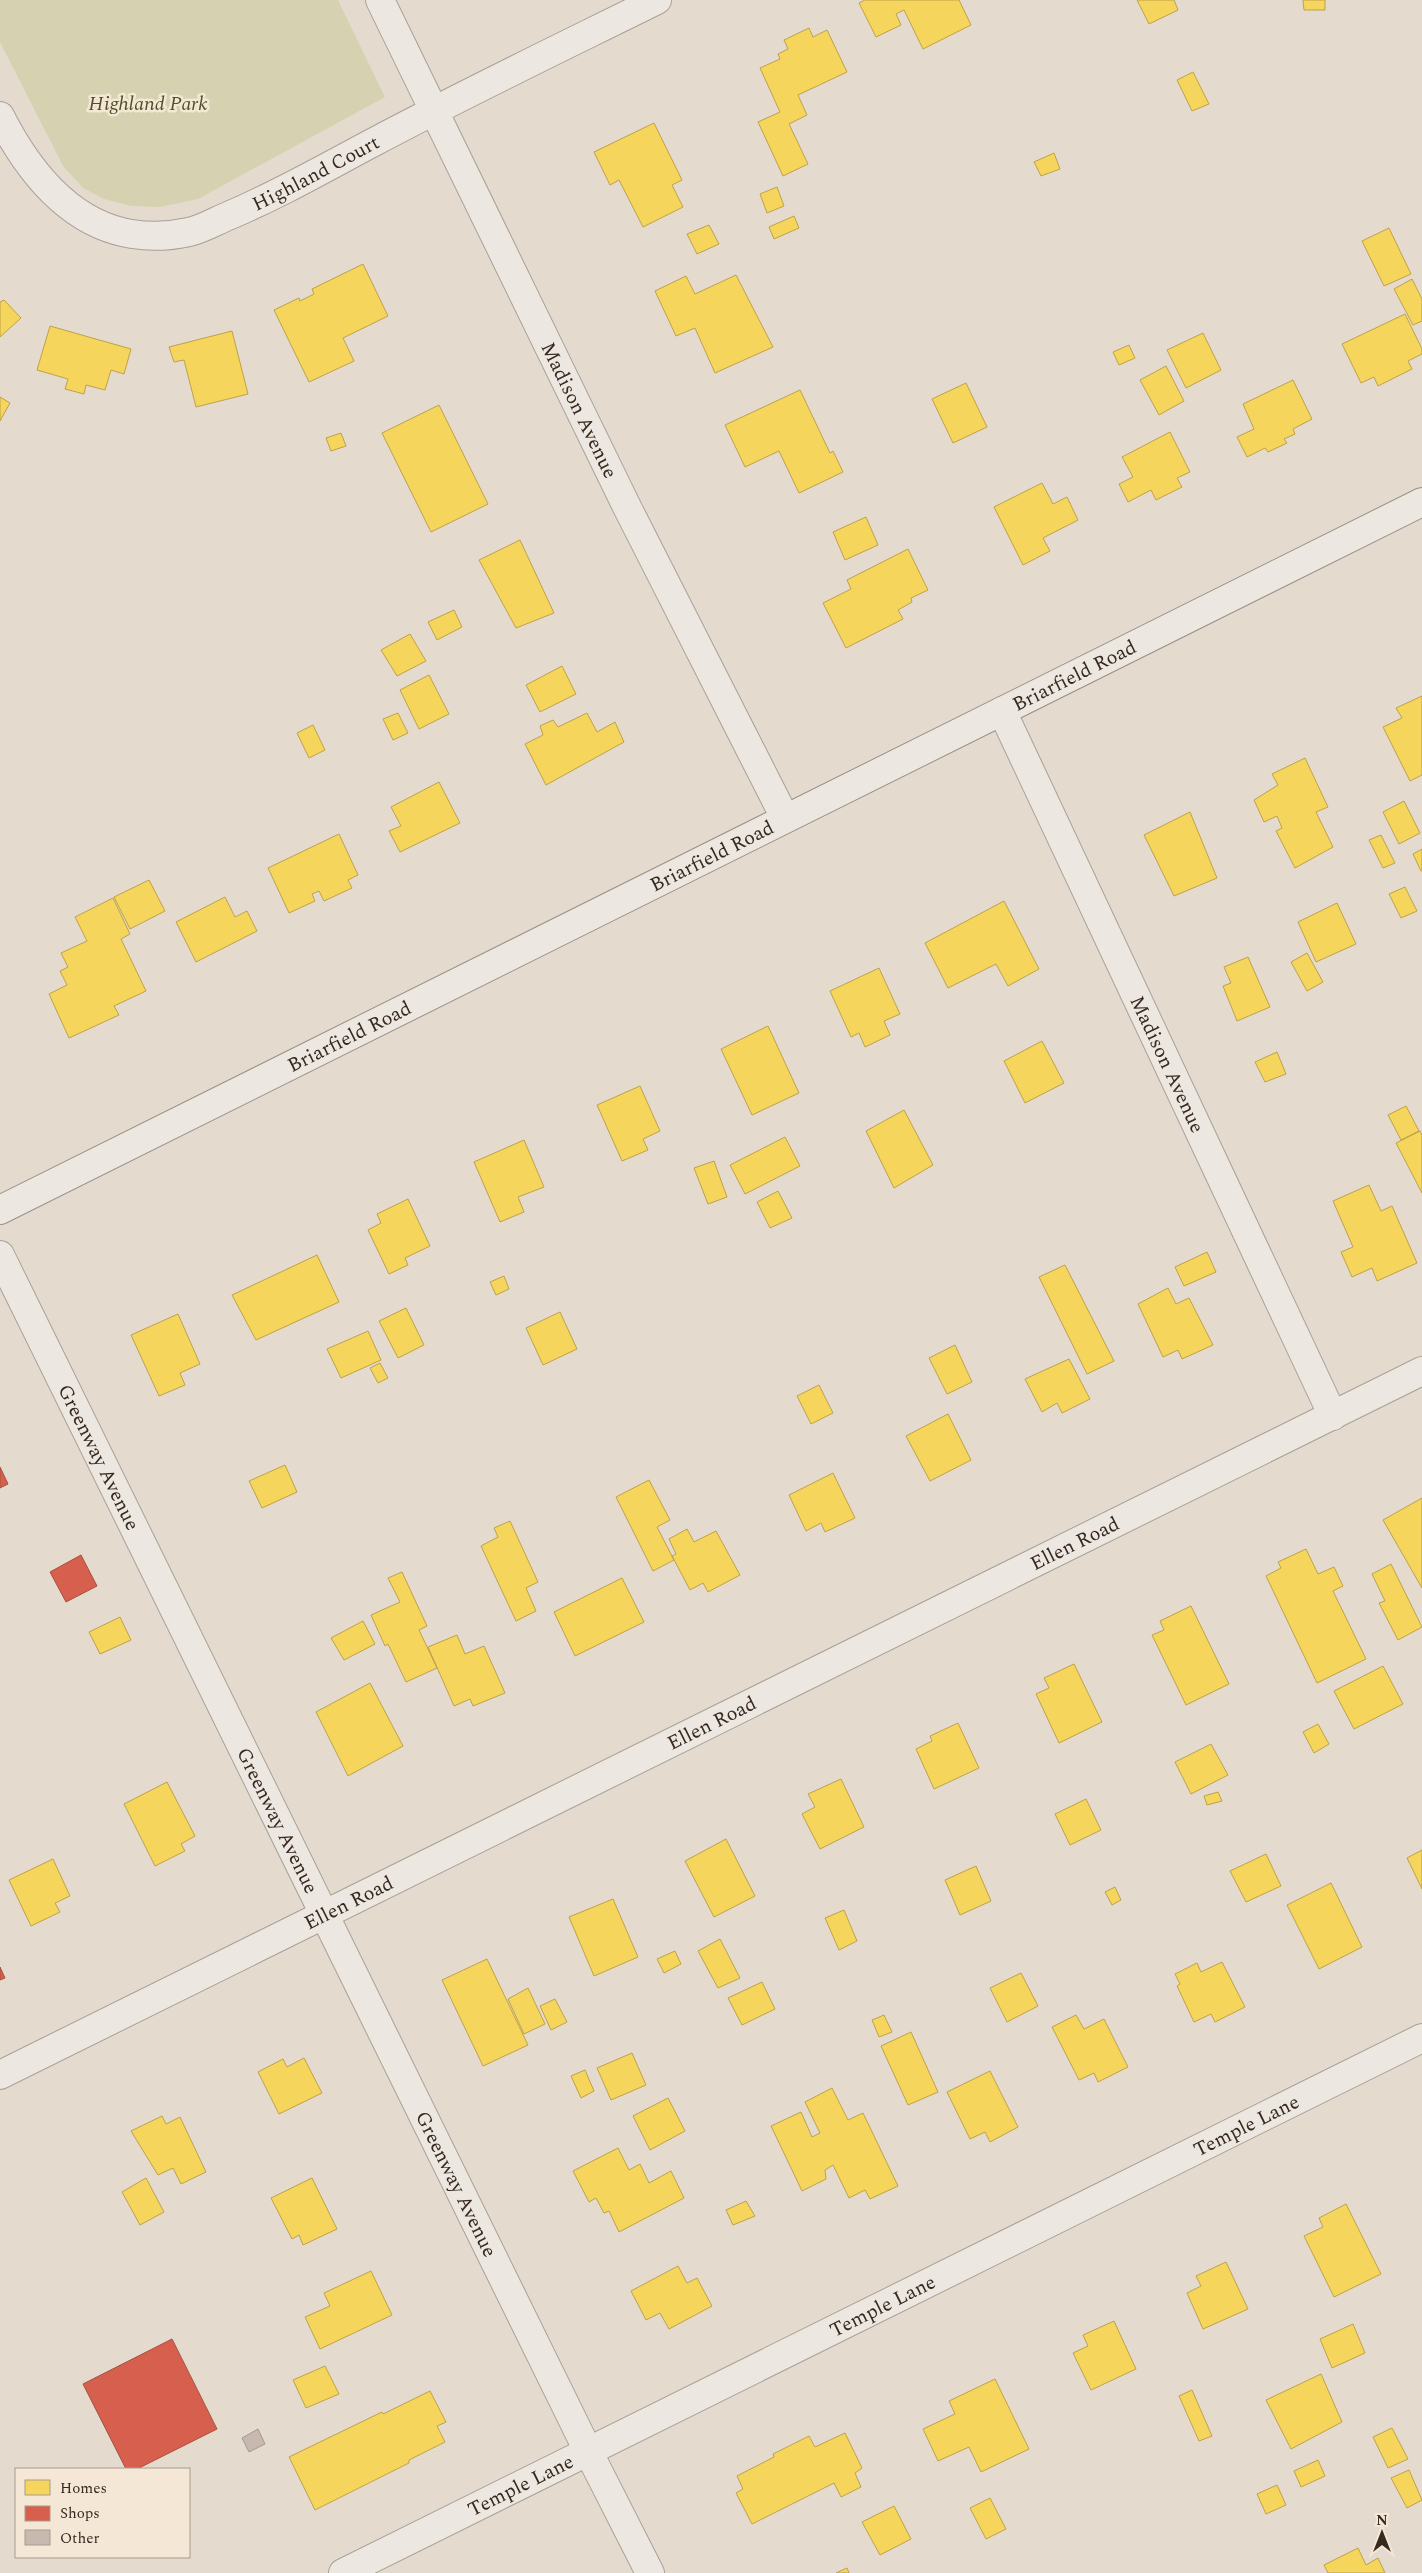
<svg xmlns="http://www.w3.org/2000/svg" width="1422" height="2573" viewBox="0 0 1422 2573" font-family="Spectral,serif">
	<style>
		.green { fill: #d6d2b1 }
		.homes { fill: #f6d55c; stroke: #bda14a }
		.shops { fill: #d6604d; stroke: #a64f40 }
		.building { fill: #c7b9af; stroke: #a4978e }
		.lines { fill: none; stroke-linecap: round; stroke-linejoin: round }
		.street-casing { stroke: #a9a097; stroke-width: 30 }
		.secondary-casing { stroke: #999087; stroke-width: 30 }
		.street { stroke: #ece7e0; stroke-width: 28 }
		.secondary { stroke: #ece7e0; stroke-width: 28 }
		.labels { text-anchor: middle; stroke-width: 5; stroke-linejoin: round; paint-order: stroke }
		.park-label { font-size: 20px; font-style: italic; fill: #4d5327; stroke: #f4e7d5 }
		.street-label { font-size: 20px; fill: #372820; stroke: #f4e7d5 }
	</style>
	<rect width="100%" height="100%" fill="#e4dbce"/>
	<path class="green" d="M 0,0 L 338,0 L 385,97 L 198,199 L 160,207 L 131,206 L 104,199 L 83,188 L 63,166 L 0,42 Z"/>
	<path class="homes" d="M 865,0 L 959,0 L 971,25 L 923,49 L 904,10 L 896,14 L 901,25 L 876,37 L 859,3 Z
		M 1137,0 L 1174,0 L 1178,10 L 1149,24 Z
		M 1303,0 L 1325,0 L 1325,10 L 1304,10 Z
		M 809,28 L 813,37 L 827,30 L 847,72 L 798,95 L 807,115 L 789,124 L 808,164 L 783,176 L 758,122 L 780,112 L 760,68 L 780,59 L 778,54 L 788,49 L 784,40 Z
		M 1193,72 L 1209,104 L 1192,111 L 1177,80 Z
		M 654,123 L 682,180 L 672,185 L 683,207 L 643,227 L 619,180 L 610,185 L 594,152 Z
		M 1054,153 L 1060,169 L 1041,176 L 1034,162 Z
		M 777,187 L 784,206 L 767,213 L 760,194 Z
		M 794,216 L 799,228 L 774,239 L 769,227 Z
		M 709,225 L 719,244 L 697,254 L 687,234 Z
		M 1389,228 L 1411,274 L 1384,286 L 1362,241 Z
		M 363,264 L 388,316 L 343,338 L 354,361 L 309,382 L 274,310 L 299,298 L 300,301 L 314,294 L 312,289 Z
		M 736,275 L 773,347 L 715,373 L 695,328 L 676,336 L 655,291 L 686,276 L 695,294 Z
		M 1412,279 L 1422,299 L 1422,321 L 1413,325 L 1394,289 Z
		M 4,300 L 21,318 L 0,337 L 0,302 Z
		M 1405,314 L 1422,349 L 1422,354 L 1408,361 L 1412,369 L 1378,386 L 1374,377 L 1361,383 L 1342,344 Z
		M 50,326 L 131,349 L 124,374 L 111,370 L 105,390 L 86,385 L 84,394 L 65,389 L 68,379 L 37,370 Z
		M 232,331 L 248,394 L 196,407 L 184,360 L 174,362 L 169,347 Z
		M 1203,333 L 1221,370 L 1186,388 L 1167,350 Z
		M 1129,345 L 1135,358 L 1119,365 L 1113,352 Z
		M 1166,366 L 1184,401 L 1159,415 L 1140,380 Z
		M 1293,380 L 1312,419 L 1293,429 L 1295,434 L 1284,439 L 1287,443 L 1268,452 L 1265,448 L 1247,457 L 1237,437 L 1254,429 L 1243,404 Z
		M 966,383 L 987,427 L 953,443 L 932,399 Z
		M 800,390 L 830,453 L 833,451 L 843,472 L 799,493 L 779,451 L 745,467 L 725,425 Z
		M 0,397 L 10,403 L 0,421 Z
		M 439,405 L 488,504 L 431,532 L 382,433 Z
		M 1170,432 L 1190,472 L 1177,478 L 1182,487 L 1156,500 L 1151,490 L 1128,502 L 1119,484 L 1133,477 L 1122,457 Z
		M 341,433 L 346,446 L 331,451 L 326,438 Z
		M 1042,483 L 1053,504 L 1067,497 L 1078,520 L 1043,538 L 1050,551 L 1023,565 L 994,507 Z
		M 866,517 L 878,545 L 845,560 L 833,532 Z
		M 520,540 L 554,613 L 516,628 L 479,560 Z
		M 908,549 L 928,590 L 911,598 L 912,602 L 898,610 L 903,619 L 846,648 L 823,603 L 851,589 L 847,580 Z
		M 454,610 L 462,627 L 437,640 L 428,622 Z
		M 410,634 L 426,661 L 397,676 L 381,650 Z
		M 562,666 L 576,694 L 540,712 L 526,685 Z
		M 429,675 L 449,714 L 419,729 L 400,690 Z
		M 1422,696 L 1422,775 L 1410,781 L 1383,727 L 1402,718 L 1396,708 Z
		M 398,713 L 408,733 L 393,740 L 383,719 Z
		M 587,713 L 597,732 L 615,722 L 624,742 L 546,785 L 525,744 L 543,735 L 540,726 L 553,720 L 558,727 Z
		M 313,725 L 325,750 L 309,758 L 297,733 Z
		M 1305,758 L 1328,807 L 1316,812 L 1333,847 L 1295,868 L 1276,831 L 1282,828 L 1277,816 L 1264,822 L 1254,800 L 1278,785 L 1272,774 Z
		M 439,782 L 460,823 L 400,852 L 389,831 L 401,826 L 391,807 Z
		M 1404,801 L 1420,833 L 1399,844 L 1383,812 Z
		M 1190,812 L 1217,878 L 1174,896 L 1144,835 Z
		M 339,834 L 358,875 L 348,880 L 352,888 L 324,901 L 319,891 L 312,894 L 315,901 L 289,913 L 268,868 Z
		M 1381,835 L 1395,863 L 1383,868 L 1369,840 Z
		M 1422,849 L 1422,871 L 1421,871 L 1413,854 Z
		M 149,880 L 165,911 L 130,929 L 114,897 Z
		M 1405,887 L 1417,911 L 1401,918 L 1389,894 Z
		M 225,897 L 235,917 L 247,911 L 257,931 L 196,962 L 176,922 Z
		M 113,898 L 130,934 L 121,939 L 146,991 L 114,1006 L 119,1015 L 69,1038 L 49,994 L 67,985 L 60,971 L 68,967 L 61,953 L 87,941 L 75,917 Z
		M 1004,901 L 1039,969 L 1008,986 L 996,964 L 948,988 L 925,943 Z
		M 1337,903 L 1356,944 L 1316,962 L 1298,922 Z
		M 1307,953 L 1323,982 L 1307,991 L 1291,962 Z
		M 1248,957 L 1270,1007 L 1237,1021 L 1223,986 L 1231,983 L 1224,967 Z
		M 879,968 L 900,1014 L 884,1021 L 890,1035 L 865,1047 L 859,1033 L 851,1037 L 830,991 Z
		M 768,1026 L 799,1093 L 752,1115 L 721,1049 Z
		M 1042,1041 L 1064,1083 L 1025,1103 L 1004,1061 Z
		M 1277,1052 L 1286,1074 L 1265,1082 L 1255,1062 Z
		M 640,1086 L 660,1131 L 643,1139 L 648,1150 L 622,1161 L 597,1105 Z
		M 1406,1106 L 1419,1131 L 1401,1140 L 1388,1115 Z
		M 904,1110 L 933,1165 L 894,1188 L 866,1131 Z
		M 1420,1131 L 1422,1135 L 1422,1193 L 1396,1143 Z
		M 785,1137 L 800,1166 L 745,1194 L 730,1165 Z
		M 524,1140 L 544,1187 L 518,1197 L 524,1212 L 500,1222 L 474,1162 Z
		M 714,1161 L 727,1197 L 708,1204 L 694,1168 Z
		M 1369,1185 L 1381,1211 L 1392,1206 L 1417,1263 L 1377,1281 L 1372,1268 L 1352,1277 L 1341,1252 L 1353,1247 L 1333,1201 Z
		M 778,1191 L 792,1218 L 770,1228 L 757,1202 Z
		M 408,1199 L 430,1246 L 405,1258 L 408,1265 L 389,1274 L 368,1230 L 381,1223 L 377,1214 Z
		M 1207,1252 L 1216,1272 L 1184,1286 L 1175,1267 Z
		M 317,1255 L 339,1302 L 256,1340 L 232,1295 Z
		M 1065,1265 L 1114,1361 L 1087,1374 L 1039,1277 Z
		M 504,1276 L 509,1289 L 496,1295 L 490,1282 Z
		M 1168,1288 L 1176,1304 L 1189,1298 L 1213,1345 L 1182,1359 L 1178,1350 L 1163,1357 L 1138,1304 Z
		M 406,1308 L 424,1345 L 398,1358 L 379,1321 Z
		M 560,1312 L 577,1349 L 543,1365 L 526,1328 Z
		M 178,1314 L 200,1364 L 180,1373 L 185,1385 L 159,1396 L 131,1335 Z
		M 368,1331 L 381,1360 L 341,1378 L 327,1349 Z
		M 955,1345 L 972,1382 L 947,1394 L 929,1358 Z
		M 1069,1359 L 1090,1399 L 1062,1413 L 1057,1403 L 1042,1412 L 1025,1379 Z
		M 380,1363 L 388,1378 L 378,1383 L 370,1368 Z
		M 819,1385 L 833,1413 L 811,1424 L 797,1396 Z
		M 948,1414 L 971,1460 L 930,1481 L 906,1436 Z
		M 285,1465 L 297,1492 L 262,1508 L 249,1481 Z
		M 833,1473 L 855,1518 L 825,1532 L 821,1523 L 806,1531 L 789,1495 Z
		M 649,1480 L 670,1520 L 657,1527 L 674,1560 L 653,1571 L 616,1497 Z
		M 1422,1498 L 1422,1588 L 1383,1520 Z
		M 510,1521 L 538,1582 L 526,1588 L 536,1611 L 516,1621 L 481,1546 L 498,1537 L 494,1528 Z
		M 687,1529 L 694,1542 L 716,1531 L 740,1575 L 708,1592 L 703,1583 L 690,1590 L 672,1556 L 676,1554 L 669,1539 Z
		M 1306,1549 L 1318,1574 L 1334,1567 L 1343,1586 L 1333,1591 L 1366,1659 L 1317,1683 L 1266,1576 L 1281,1568 L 1278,1562 Z
		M 1391,1564 L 1422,1627 L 1398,1640 L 1379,1603 L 1385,1601 L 1372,1574 Z
		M 402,1572 L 427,1626 L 419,1630 L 437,1668 L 406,1682 L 388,1644 L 385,1646 L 371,1615 L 400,1602 L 388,1578 Z
		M 622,1578 L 644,1622 L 575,1656 L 554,1612 Z
		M 1191,1606 L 1229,1684 L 1186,1705 L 1152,1635 L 1164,1630 L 1160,1621 Z
		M 120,1617 L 131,1640 L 100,1654 L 89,1632 Z
		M 363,1621 L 375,1644 L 344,1660 L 331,1638 Z
		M 457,1635 L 465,1654 L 484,1646 L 505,1693 L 473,1706 L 470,1699 L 454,1706 L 428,1647 Z
		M 1074,1664 L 1102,1722 L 1059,1743 L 1036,1694 L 1049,1688 L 1044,1678 Z
		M 1383,1666 L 1403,1704 L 1354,1729 L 1334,1691 Z
		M 370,1683 L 403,1746 L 348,1776 L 316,1712 Z
		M 958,1723 L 979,1768 L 934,1789 L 916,1749 L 932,1741 L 930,1736 Z
		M 1318,1724 L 1329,1744 L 1314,1753 L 1303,1732 Z
		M 1211,1744 L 1228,1775 L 1191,1794 L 1175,1762 Z
		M 841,1779 L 864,1827 L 820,1849 L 802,1814 L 815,1807 L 808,1794 Z
		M 167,1782 L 195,1836 L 181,1844 L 185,1851 L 155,1866 L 124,1804 Z
		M 1218,1792 L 1222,1801 L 1207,1805 L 1204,1796 Z
		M 1086,1799 L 1101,1830 L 1070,1845 L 1055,1814 Z
		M 726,1839 L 755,1896 L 714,1917 L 685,1861 Z
		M 1422,1850 L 1422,1889 L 1407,1858 Z
		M 1266,1854 L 1281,1886 L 1246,1902 L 1230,1871 Z
		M 53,1859 L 70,1896 L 55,1903 L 60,1912 L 31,1926 L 9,1880 Z
		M 976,1866 L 991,1901 L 960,1915 L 945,1880 Z
		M 1331,1883 L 1362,1947 L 1319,1969 L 1287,1905 Z
		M 1115,1887 L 1121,1900 L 1112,1905 L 1105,1892 Z
		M 613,1899 L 638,1957 L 594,1976 L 569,1917 Z
		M 844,1910 L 857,1941 L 839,1950 L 825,1918 Z
		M 720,1939 L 740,1978 L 718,1988 L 698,1951 Z
		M 675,1951 L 681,1964 L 664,1973 L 657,1959 Z
		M 487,1959 L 528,2045 L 483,2066 L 442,1980 Z
		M 1222,1962 L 1245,2007 L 1215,2022 L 1211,2014 L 1194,2022 L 1177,1986 L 1180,1984 L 1175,1974 L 1197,1963 L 1201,1972 Z
		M 1021,1973 L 1038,2006 L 1007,2022 L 990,1988 Z
		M 762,1982 L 775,2009 L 742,2025 L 728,1998 Z
		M 528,1988 L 545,2024 L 524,2034 L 508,1999 Z
		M 555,1999 L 567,2022 L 551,2030 L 540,2006 Z
		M 884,2015 L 892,2032 L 879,2037 L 872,2020 Z
		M 1076,2015 L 1084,2029 L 1104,2019 L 1128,2067 L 1098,2082 L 1094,2073 L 1079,2080 L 1052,2027 Z
		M 911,2032 L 938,2092 L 908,2105 L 881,2046 Z
		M 632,2053 L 646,2085 L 611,2100 L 597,2068 Z
		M 304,2058 L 322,2093 L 279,2114 L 258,2072 L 283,2059 L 287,2067 Z
		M 585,2070 L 594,2091 L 581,2098 L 571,2076 Z
		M 990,2071 L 1018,2127 L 990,2142 L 985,2132 L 970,2139 L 947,2092 Z
		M 832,2088 L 848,2120 L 863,2113 L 898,2186 L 870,2199 L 865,2190 L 849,2198 L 833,2165 L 825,2170 L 826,2179 L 802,2191 L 771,2126 L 801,2112 L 812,2137 L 820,2133 L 805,2102 Z
		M 668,2098 L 685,2131 L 650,2150 L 633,2116 Z
		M 162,2116 L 166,2124 L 180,2117 L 206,2172 L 181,2184 L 173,2168 L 158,2175 L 131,2131 Z
		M 618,2148 L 629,2170 L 640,2164 L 649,2183 L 671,2171 L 684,2198 L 619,2232 L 609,2211 L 604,2213 L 596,2198 L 589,2202 L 573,2171 Z
		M 146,2178 L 164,2212 L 140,2225 L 122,2192 Z
		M 312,2178 L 337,2229 L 303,2245 L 299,2235 L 292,2239 L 271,2198 Z
		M 746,2201 L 755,2216 L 733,2225 L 726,2210 Z
		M 1346,2204 L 1381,2274 L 1334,2297 L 1304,2236 L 1323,2227 L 1319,2218 Z
		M 1226,2262 L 1248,2309 L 1203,2329 L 1187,2293 L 1201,2286 L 1196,2276 Z
		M 678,2266 L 687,2283 L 697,2278 L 712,2306 L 669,2329 L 660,2313 L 646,2320 L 631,2291 Z
		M 371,2271 L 392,2315 L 320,2349 L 305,2317 L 330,2306 L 324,2293 Z
		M 1114,2321 L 1136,2369 L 1091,2390 L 1073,2353 L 1088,2346 L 1083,2335 Z
		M 1353,2324 L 1365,2353 L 1332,2368 L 1320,2339 Z
		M 325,2366 L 339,2394 L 306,2408 L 293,2380 Z
		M 1321,2374 L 1342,2422 L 1291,2449 L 1266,2400 Z
		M 995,2379 L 1029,2449 L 981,2472 L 969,2447 L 938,2461 L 923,2429 L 955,2414 L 949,2401 Z
		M 1192,2390 L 1212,2436 L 1199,2441 L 1179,2396 Z
		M 430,2391 L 446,2422 L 437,2426 L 445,2442 L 409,2460 L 409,2463 L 315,2510 L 289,2457 L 382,2412 L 383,2414 Z
		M 1392,2428 L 1408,2459 L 1388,2468 L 1373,2437 Z
		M 845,2433 L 862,2468 L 855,2473 L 861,2487 L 841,2497 L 834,2483 L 752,2524 L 736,2493 L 743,2489 L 737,2476 L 774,2457 L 773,2454 L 809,2436 L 815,2447 Z
		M 1318,2460 L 1325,2476 L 1301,2487 L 1294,2471 Z
		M 1409,2470 L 1422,2500 L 1407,2508 L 1391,2478 Z
		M 1277,2485 L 1286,2505 L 1266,2514 L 1257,2494 Z
		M 990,2498 L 1006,2529 L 986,2539 L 970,2508 Z
		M 894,2506 L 911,2539 L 880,2555 L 862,2522 Z
		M 1358,2548 L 1366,2565 L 1378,2558 L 1385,2573 L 1328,2573 L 1324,2565 Z
		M 847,2568 L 849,2573 L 836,2573 Z"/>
	<path class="shops" d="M 0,1467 L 8,1484 L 0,1488 Z
		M 81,1555 L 97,1586 L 66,1602 L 50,1572 Z
		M 0,1967 L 5,1978 L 0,1980 Z
		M 172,2339 L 217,2429 L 137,2469 L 126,2469 L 83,2384 Z"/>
	<path class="building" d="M 258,2429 L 265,2444 L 249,2452 L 242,2438 Z"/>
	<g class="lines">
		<defs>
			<g id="street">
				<path id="s1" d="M 380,0 L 626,505 L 785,818"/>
				<path id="s2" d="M 0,116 C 27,169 69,224 132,234 C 151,237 171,236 189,232 C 202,229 216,221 228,216 C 278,195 325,168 372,143 C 466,93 562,47 657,0"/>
				<path id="s3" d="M 1002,711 L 1333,1416"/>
				<path id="s4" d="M 0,1255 L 588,2451 L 650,2573"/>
				<path id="s5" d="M 0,2075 L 1422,1371"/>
				<path id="s6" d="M 343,2573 L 1422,2038"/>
			</g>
			<g id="secondary">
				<path id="s7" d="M 0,1210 L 1422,502"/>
			</g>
		</defs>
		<use href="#street" class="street-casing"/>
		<use href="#secondary" class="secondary-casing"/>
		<use href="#street" class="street"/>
		<use href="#secondary" class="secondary"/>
	</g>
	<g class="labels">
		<g class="park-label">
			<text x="148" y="110">Highland Park</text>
		</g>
		<g class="street-label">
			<text dy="7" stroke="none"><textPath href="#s2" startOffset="381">Highland Court</textPath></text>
			<text dy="7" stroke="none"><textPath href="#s1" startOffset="456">Madison Avenue</textPath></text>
			<text dy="7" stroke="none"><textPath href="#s7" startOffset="1200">Briarfield Road</textPath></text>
			<text dy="7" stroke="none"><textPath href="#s7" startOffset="795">Briarfield Road</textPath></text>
			<text dy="7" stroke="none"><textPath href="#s7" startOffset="390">Briarfield Road</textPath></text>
			<text dy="7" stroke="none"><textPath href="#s3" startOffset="390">Madison Avenue</textPath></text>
			<text dy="7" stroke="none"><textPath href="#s4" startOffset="225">Greenway Avenue</textPath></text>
			<text dy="7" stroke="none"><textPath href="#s5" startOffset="1199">Ellen Road</textPath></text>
			<text dy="7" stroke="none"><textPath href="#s5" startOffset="794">Ellen Road</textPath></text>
			<text dy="7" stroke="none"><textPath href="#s4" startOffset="630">Greenway Avenue</textPath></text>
			<text dy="7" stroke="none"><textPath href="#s5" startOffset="389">Ellen Road</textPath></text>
			<text dy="7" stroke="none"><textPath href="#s6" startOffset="1008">Temple Lane</textPath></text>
			<text dy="7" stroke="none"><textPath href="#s4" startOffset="1035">Greenway Avenue</textPath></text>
			<text dy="7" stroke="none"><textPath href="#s6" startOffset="602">Temple Lane</textPath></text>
			<text dy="7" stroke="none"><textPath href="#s6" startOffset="198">Temple Lane</textPath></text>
		</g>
	</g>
	<rect x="15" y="2468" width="175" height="90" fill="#f4e7d5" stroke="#a89b8d"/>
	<rect x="25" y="2480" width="25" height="15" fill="#f6d55c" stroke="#a89b8d"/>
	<text x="60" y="2493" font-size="15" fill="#372820">Homes</text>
	<rect x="25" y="2506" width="25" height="15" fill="#d6604d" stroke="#a89b8d"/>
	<text x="60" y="2518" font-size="15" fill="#372820">Shops</text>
	<rect x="25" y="2530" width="25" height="15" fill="#c7b9af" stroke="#a89b8d"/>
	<text x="60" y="2543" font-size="15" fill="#372820">Other</text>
	<g transform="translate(1382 2533)" stroke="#f4e7d5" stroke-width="4" paint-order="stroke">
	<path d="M0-4L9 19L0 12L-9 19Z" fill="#372820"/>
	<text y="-8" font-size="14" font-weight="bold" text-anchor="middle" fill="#372820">N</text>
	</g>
</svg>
